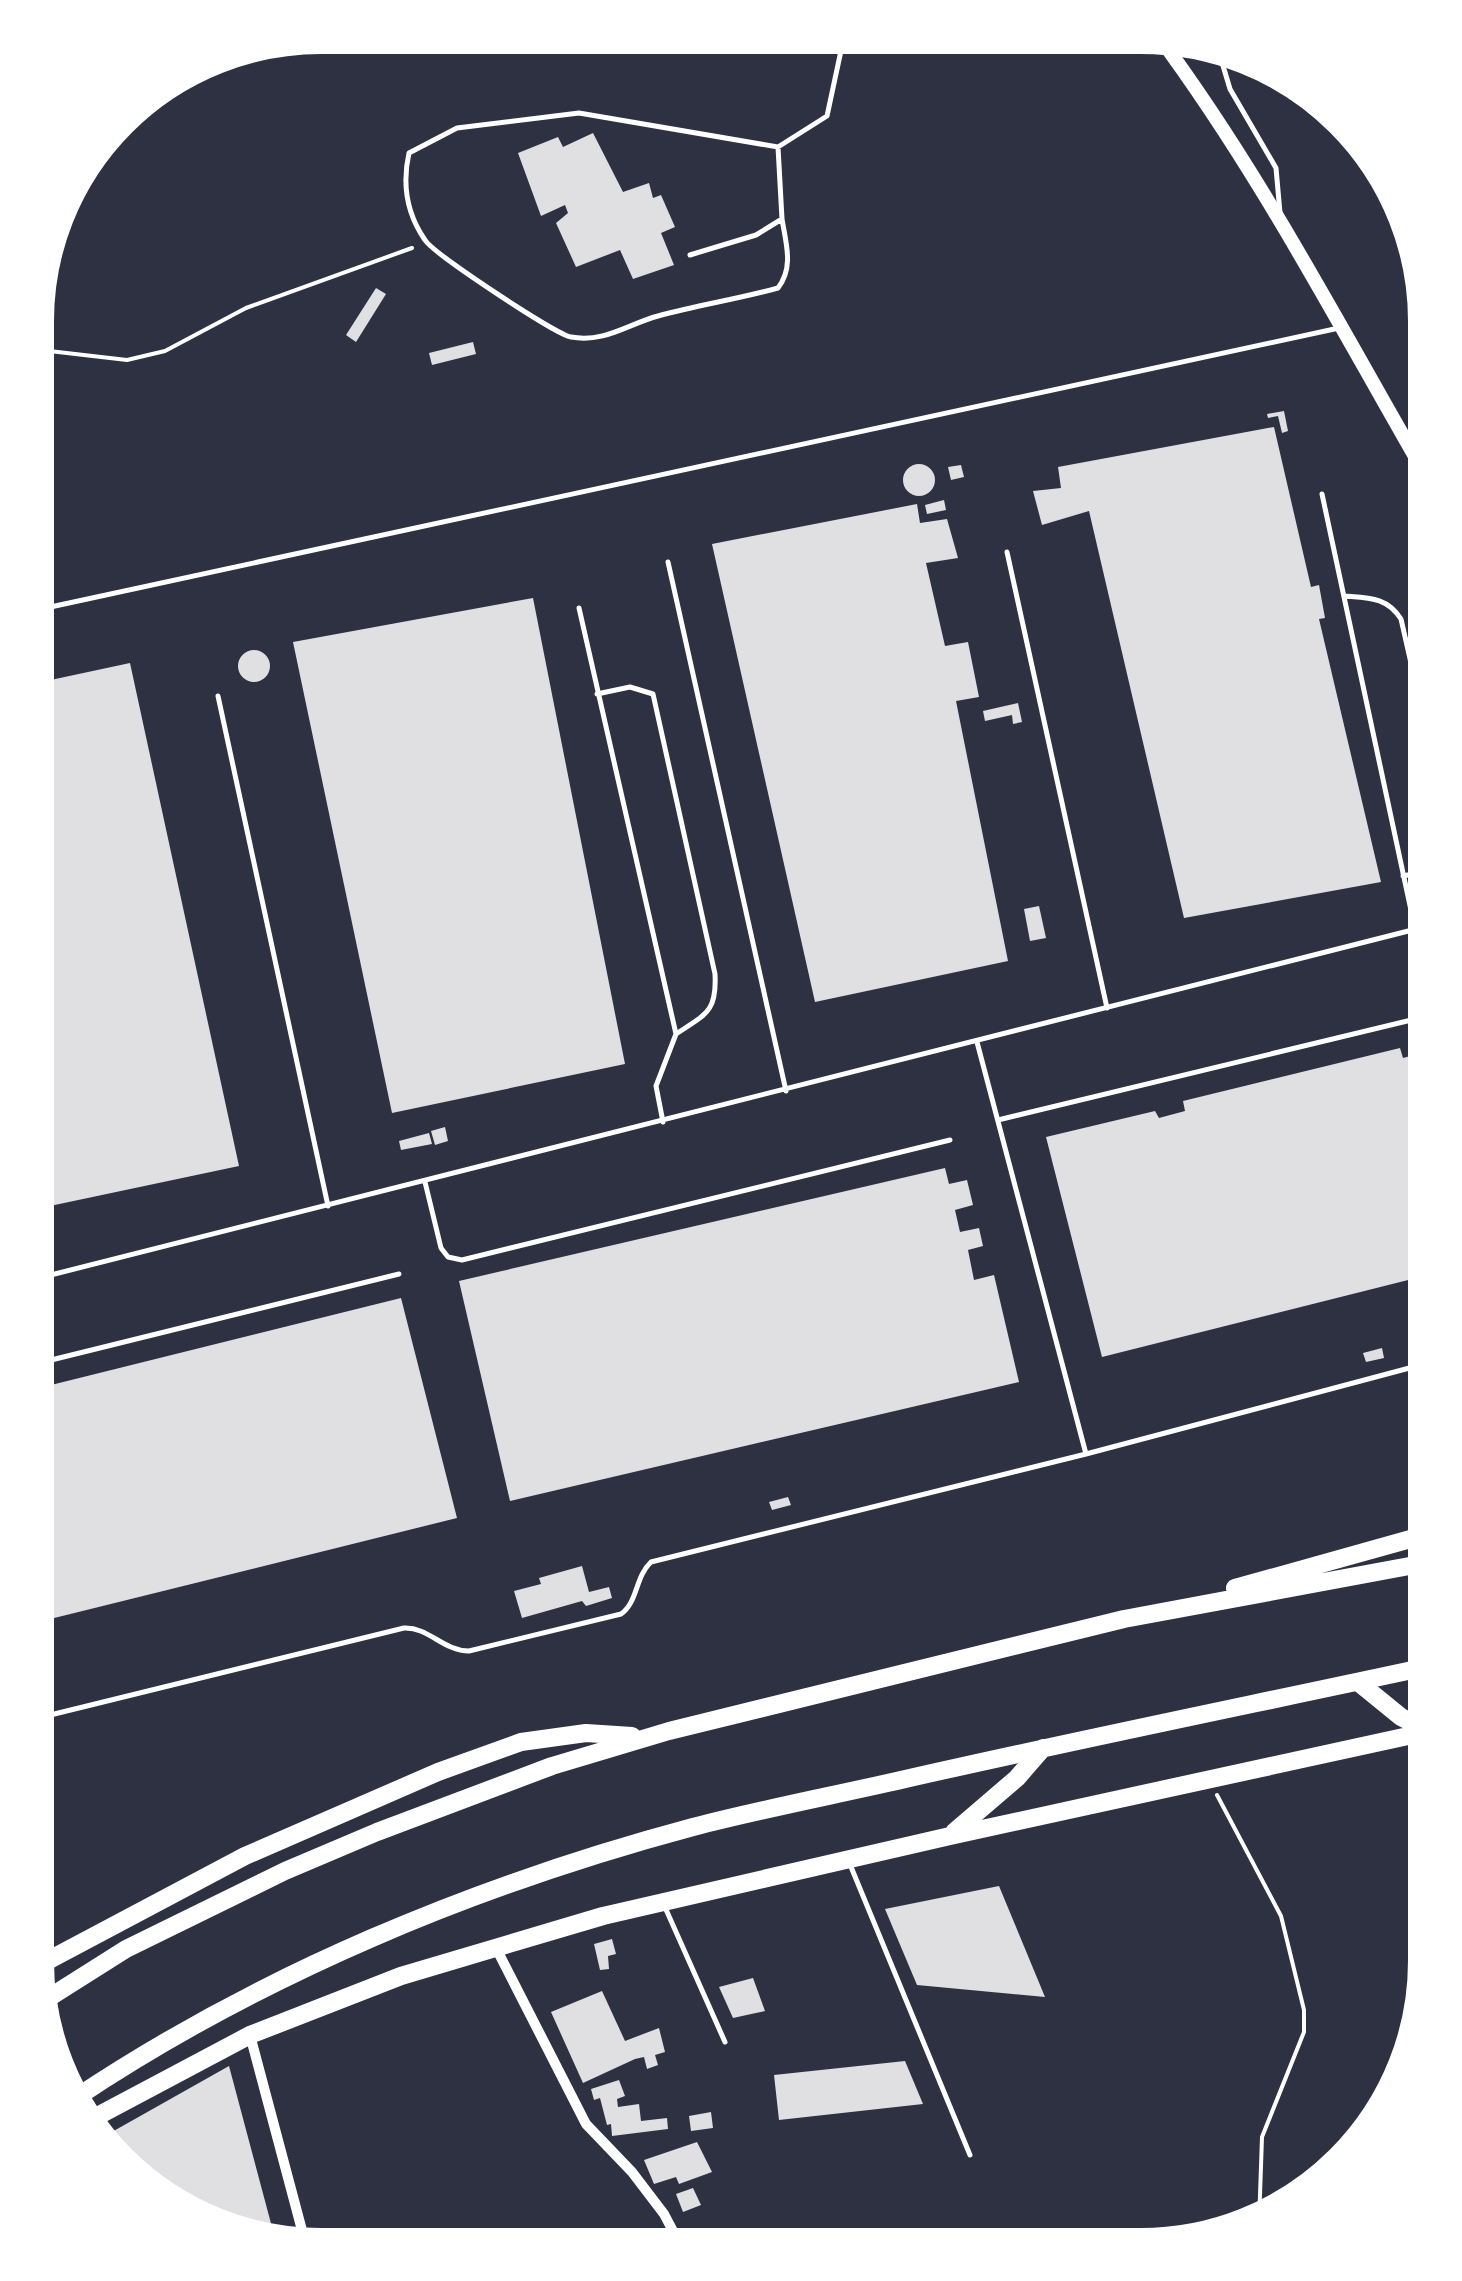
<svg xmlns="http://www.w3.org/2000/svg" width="1462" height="2281" viewBox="0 0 1462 2281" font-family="'Space Grotesk',sans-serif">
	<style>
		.building { fill: #e0e0e3 }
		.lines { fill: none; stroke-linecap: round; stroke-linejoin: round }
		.path { stroke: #fff; stroke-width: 4 }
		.service { stroke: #fff; stroke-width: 5 }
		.minor { stroke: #fff; stroke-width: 10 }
		.tertiary { stroke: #fff; stroke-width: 14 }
		.trunk { stroke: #fff; stroke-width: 18 }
		.rim { fill: none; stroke: #fff; stroke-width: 12 }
	</style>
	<rect width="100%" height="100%" fill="#2d3142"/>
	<path class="building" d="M 593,133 L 623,192 L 649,183 L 653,198 L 661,195 L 675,227 L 661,233 L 674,265 L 633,279 L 620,250 L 576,267 L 556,223 L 568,213 L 565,205 L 541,216 L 518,153 L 558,137 L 563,147 Z
		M 376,288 L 386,294 L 356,342 L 346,335 Z
		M 473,342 L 476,354 L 432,365 L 429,353 Z
		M 1284,411 L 1288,431 L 1282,433 L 1278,416 L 1268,418 L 1267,414 Z
		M 1274,427 L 1311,587 L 1319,585 L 1325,618 L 1319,619 L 1381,882 L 1184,918 L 1089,511 L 1042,525 L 1033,491 L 1061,488 L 1058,467 Z
		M903 480a16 16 0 1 1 32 0a16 16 0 1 1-32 0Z
		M 961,465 L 964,477 L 951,480 L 948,467 Z
		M 944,500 L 946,510 L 927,514 L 925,505 Z
		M 917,504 L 920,523 L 947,519 L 958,558 L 926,563 L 945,646 L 968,642 L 979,697 L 956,701 L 1008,961 L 815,1002 L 712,544 Z
		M 533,598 L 625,1064 L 392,1113 L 293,642 Z
		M238 666a16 16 0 1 1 32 0a16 16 0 1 1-32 0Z
		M 130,663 L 239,1166 L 31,1210 L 32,684 Z
		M 1018,703 L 1022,722 L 1013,724 L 1012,715 L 985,721 L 983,711 Z
		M 1039,906 L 1046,938 L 1030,941 L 1024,909 Z
		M 1432,1041 L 1432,1274 L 1102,1357 L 1046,1137 L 1155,1111 L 1159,1118 L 1185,1111 L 1183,1101 L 1400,1048 L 1403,1058 L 1429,1051 L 1427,1042 Z
		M 445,1127 L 448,1141 L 435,1145 L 431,1131 Z
		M 429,1133 L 432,1144 L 401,1150 L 399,1141 Z
		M 945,1168 L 949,1184 L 967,1180 L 973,1205 L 955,1210 L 960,1232 L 979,1228 L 983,1246 L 968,1250 L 974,1280 L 994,1275 L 1019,1382 L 510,1501 L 459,1281 Z
		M 401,1298 L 457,1518 L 30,1624 L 31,1390 Z
		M 1382,1348 L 1384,1358 L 1366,1362 L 1363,1353 Z
		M 788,1497 L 791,1505 L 772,1510 L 769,1502 Z
		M 582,1566 L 589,1592 L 609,1587 L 612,1598 L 586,1606 L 582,1601 L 522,1618 L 514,1591 L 541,1584 L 539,1578 Z
		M 999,1886 L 1045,1997 L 917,1985 L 885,1909 Z
		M 612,1939 L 616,1954 L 608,1956 L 609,1969 L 600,1970 L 594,1944 Z
		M 753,1978 L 765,2011 L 733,2018 L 719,1987 Z
		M 602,1991 L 625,2041 L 659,2028 L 665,2052 L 655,2055 L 658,2065 L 647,2069 L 644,2057 L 635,2059 L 583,2083 L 551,2012 Z
		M 905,2061 L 923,2104 L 779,2120 L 774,2075 Z
		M 229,2066 L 277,2246 L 144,2191 L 103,2137 Z
		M 619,2080 L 625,2096 L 617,2099 L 618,2107 L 639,2104 L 641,2121 L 667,2118 L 668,2129 L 612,2136 L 611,2124 L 607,2125 L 600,2098 L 594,2100 L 591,2089 Z
		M 711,2112 L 713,2128 L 691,2131 L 689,2116 Z
		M 697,2142 L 712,2172 L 679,2184 L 676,2177 L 654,2184 L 644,2160 Z
		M 693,2188 L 701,2205 L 683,2212 L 676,2194 Z"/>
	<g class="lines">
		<path class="path" d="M 32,349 L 127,360 L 165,351 L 246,308 L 412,248
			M 1217,1795 L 1281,1916 L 1304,2010 L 1304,2032 L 1262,2137 L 1259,2224"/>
		<path class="service" d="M 1218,49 L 1230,89 L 1276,168 L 1280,213
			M 782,219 C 786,244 794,267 778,288 C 738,299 698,305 658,316 C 628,324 605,343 571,337 C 555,334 434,254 425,240 C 407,214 402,184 409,153 L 457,128 L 579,113 L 778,147 L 827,116 L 845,32
			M 690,255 L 756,235 L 782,219 L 778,147
			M 1322,494 L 1415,929
			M 1007,552 L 1107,1008
			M 668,562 L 786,1091
			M 1344,596 C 1369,598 1387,597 1401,619 L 1432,756
			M 579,608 L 676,1034 L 656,1086 L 663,1122
			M 32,611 L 1339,328
			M 597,694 L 630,687 L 653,694 L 715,974 C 717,1012 706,1014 676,1034
			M 218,696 L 328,1206
			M 1403,876 L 1432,870
			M 977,1042 L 1086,1454
			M 998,1120 L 1432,1015
			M 425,1182 L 441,1248 L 448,1257 L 462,1260 L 950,1140
			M 31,1280 L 1432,925
			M 31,1365 L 399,1274
			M 30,1720 L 404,1628 C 429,1627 443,1651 469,1651 L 621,1614 C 638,1602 635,1577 651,1562 L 1086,1454 L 1432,1362
			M 849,1862 L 970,2155
			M 664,1905 L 725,2042"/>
		<path class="minor" d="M 496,1948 L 586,2124 L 632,2172 L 664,2214 L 683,2250
			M 250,2035 L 307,2249"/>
		<path class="tertiary" d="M 1156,33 C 1262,175 1343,333 1432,486"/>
		<path class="trunk" d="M 1235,1588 L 1432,1533
			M 1358,1682 L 1401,1717 L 1430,1732
			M 954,1832 L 1017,1778 L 1043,1748
			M 32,1969 L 245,1856 L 438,1772 L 521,1742 L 586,1733 L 632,1736
			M 39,2004 L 126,1949 L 285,1871 L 377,1832 L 552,1766 L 669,1731 L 1124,1619 L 1431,1562
			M 74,2099 C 261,1974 476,1885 693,1827 C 766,1808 841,1794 914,1777 C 1086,1738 1259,1703 1431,1666
			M 90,2120 L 250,2035 L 401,1976 L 603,1916 L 950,1836 L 1431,1731"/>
	</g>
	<path d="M0 0H1462V2281H0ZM321 48H1141A273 273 0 0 1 1414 321V1961A273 273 0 0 1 1141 2234H321A273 273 0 0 1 48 1961V321A273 273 0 0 1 321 48Z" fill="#fff" fill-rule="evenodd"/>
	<path class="rim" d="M321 48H1141A273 273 0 0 1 1414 321V1961A273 273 0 0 1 1141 2234H321A273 273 0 0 1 48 1961V321A273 273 0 0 1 321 48Z"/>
</svg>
